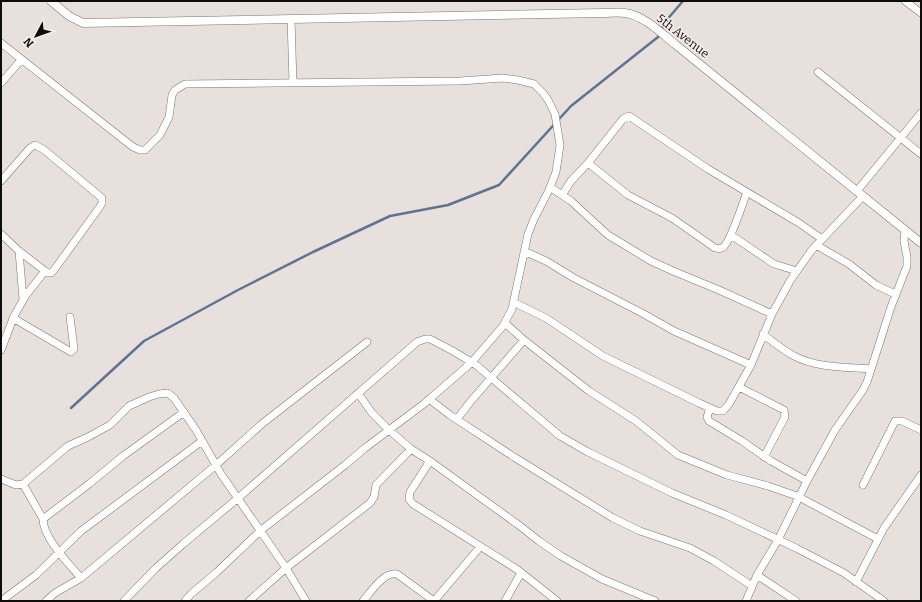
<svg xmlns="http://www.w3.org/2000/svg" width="922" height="602" viewBox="0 0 922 602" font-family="Bitter,serif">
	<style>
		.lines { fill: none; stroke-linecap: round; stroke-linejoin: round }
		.stream { stroke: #5e7492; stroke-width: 2.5 }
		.minor-casing { stroke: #7b7471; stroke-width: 8 }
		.tertiary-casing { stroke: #7b7471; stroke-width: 9 }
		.minor { stroke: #fff; stroke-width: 7 }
		.tertiary { stroke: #fff; stroke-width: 8 }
		.labels { text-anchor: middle; stroke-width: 3; stroke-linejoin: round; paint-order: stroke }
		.street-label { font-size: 12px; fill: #0e0c0a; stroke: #f6edea }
	</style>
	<rect width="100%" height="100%" fill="#e8e0dd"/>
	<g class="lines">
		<path class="stream" d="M 71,408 L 144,341 L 238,290 L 313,252 L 390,216 L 448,205 L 499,185 L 571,106 L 658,37 L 665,22 L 683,1"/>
		<defs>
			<path id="minor" d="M 905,1 L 921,13
				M 291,19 L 293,83
				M 1,43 L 133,147 L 140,150 L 145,150 L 160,135 L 169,117 L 172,95 L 175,90 L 185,84 L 460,81 L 503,78 L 518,80 L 534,84 L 543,93 L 548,100 L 555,114 L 560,145 L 556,172 L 549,190 L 534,219 L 528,234 L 512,309 L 503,326 L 471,363 L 425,403 L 365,448 L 345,465 L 260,531 L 217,572 L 191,594 L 185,601
				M 818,72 L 921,154
				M 1,83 L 21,60
				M 588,163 L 628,195 L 672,218 L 715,248 C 718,248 719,249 722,248 C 730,244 743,202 747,192
				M 1,181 L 30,148 L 35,145 L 43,149 L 102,198 L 102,203 L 99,208 L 54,270 L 51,273 L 48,273 L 45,271
				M 550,187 L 571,201 L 608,235 L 651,261 L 673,271 L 719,290 L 772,314
				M 857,191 L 921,113
				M 562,195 L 571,181 L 588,163 L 623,119 L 629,116 L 708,169 L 799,223 L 822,239
				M 1,234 L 19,251 L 45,271 L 26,295 L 14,316 L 1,350
				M 731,235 L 774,264 L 797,271
				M 816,245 L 849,264 L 876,285 L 895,294
				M 19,251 L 23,299
				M 524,251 L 546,261 L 574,278 L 642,313 L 674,331 L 751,365
				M 513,302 L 546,318 L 603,356 L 699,403 L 717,411 L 723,411 L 729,404 L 751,365 L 772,314 L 790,281 L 811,251 L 863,196
				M 13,318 L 71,352 L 74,349 L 70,317
				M 505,323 L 524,340 L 589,391 L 636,421 L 678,455 L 727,475 L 768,486 L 797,496 L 878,539
				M 763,334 C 773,342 783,350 794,356 C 817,368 846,367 871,369
				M 739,387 L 784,410 L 785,417 L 764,457
				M 358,393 L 372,413 L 389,430 L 411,449 L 430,461 L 520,526 L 539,541 L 561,556 L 602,579 L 655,601
				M 429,399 L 450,415 L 514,457 L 613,518 L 640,531 L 690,548 L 714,561 L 752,586
				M 710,408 L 707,417 L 709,421 L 742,441 L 771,461 L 807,481
				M 457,419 L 471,401 L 524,340
				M 430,461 L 410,492 L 409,499 L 413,504 L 518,570 L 557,601
				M 1,479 L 16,485 L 23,484 L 68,446 L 88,437 L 110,425 L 129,406 L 149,397 L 159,394 L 168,393 L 174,398 L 196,430 L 221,474 L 286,568 L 306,601
				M 23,484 L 43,519
				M 863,485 L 895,421 L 902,421 L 921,430
				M 757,575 L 796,601
				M 81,578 C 69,564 43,538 43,519 L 89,484 L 123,456 L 184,412
				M 856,582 L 884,528 L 921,475
				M 1,601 L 36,575 L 81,531 L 202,441
				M 46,601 L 55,593 L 81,578 L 216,465 L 263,423 L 367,342
				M 124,601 L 156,568 L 183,544 L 237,499 L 417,342 L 425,339 L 430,339 L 453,351 L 476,365 L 560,436 L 588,452 L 672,493 L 726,515 L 796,548 L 844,573 L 884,601
				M 249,601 L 286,568 L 370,503 L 374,497 L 376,485 L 411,449
				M 363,601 C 371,592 383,572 397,574 L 434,601
				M 434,601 L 480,547
				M 505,601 L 521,573
				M 746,601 L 757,575 L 778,540 L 807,481 L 835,430 L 863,390 L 867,382 L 891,307 L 907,266 L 907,257 L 904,241 L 905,230"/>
			<path id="tertiary" d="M 51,1 L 69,16 L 83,23 L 603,13 C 610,13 618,12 625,13 C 645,16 661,33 676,45 L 921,243"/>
		</defs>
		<use href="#minor" class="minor-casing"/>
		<use href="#tertiary" class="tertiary-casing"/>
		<use href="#minor" class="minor"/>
		<use href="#tertiary" class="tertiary"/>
	</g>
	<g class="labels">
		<g class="street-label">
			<text transform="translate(683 36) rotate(38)" y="4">5th Avenue</text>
		</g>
	</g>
	<rect width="922" height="602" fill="none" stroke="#0e0c0a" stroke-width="4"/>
	<g transform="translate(36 36) rotate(229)" stroke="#f6edea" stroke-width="3" paint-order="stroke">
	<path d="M0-3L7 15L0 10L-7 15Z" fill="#0e0c0a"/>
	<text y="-6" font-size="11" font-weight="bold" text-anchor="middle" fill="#0e0c0a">N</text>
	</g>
</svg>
